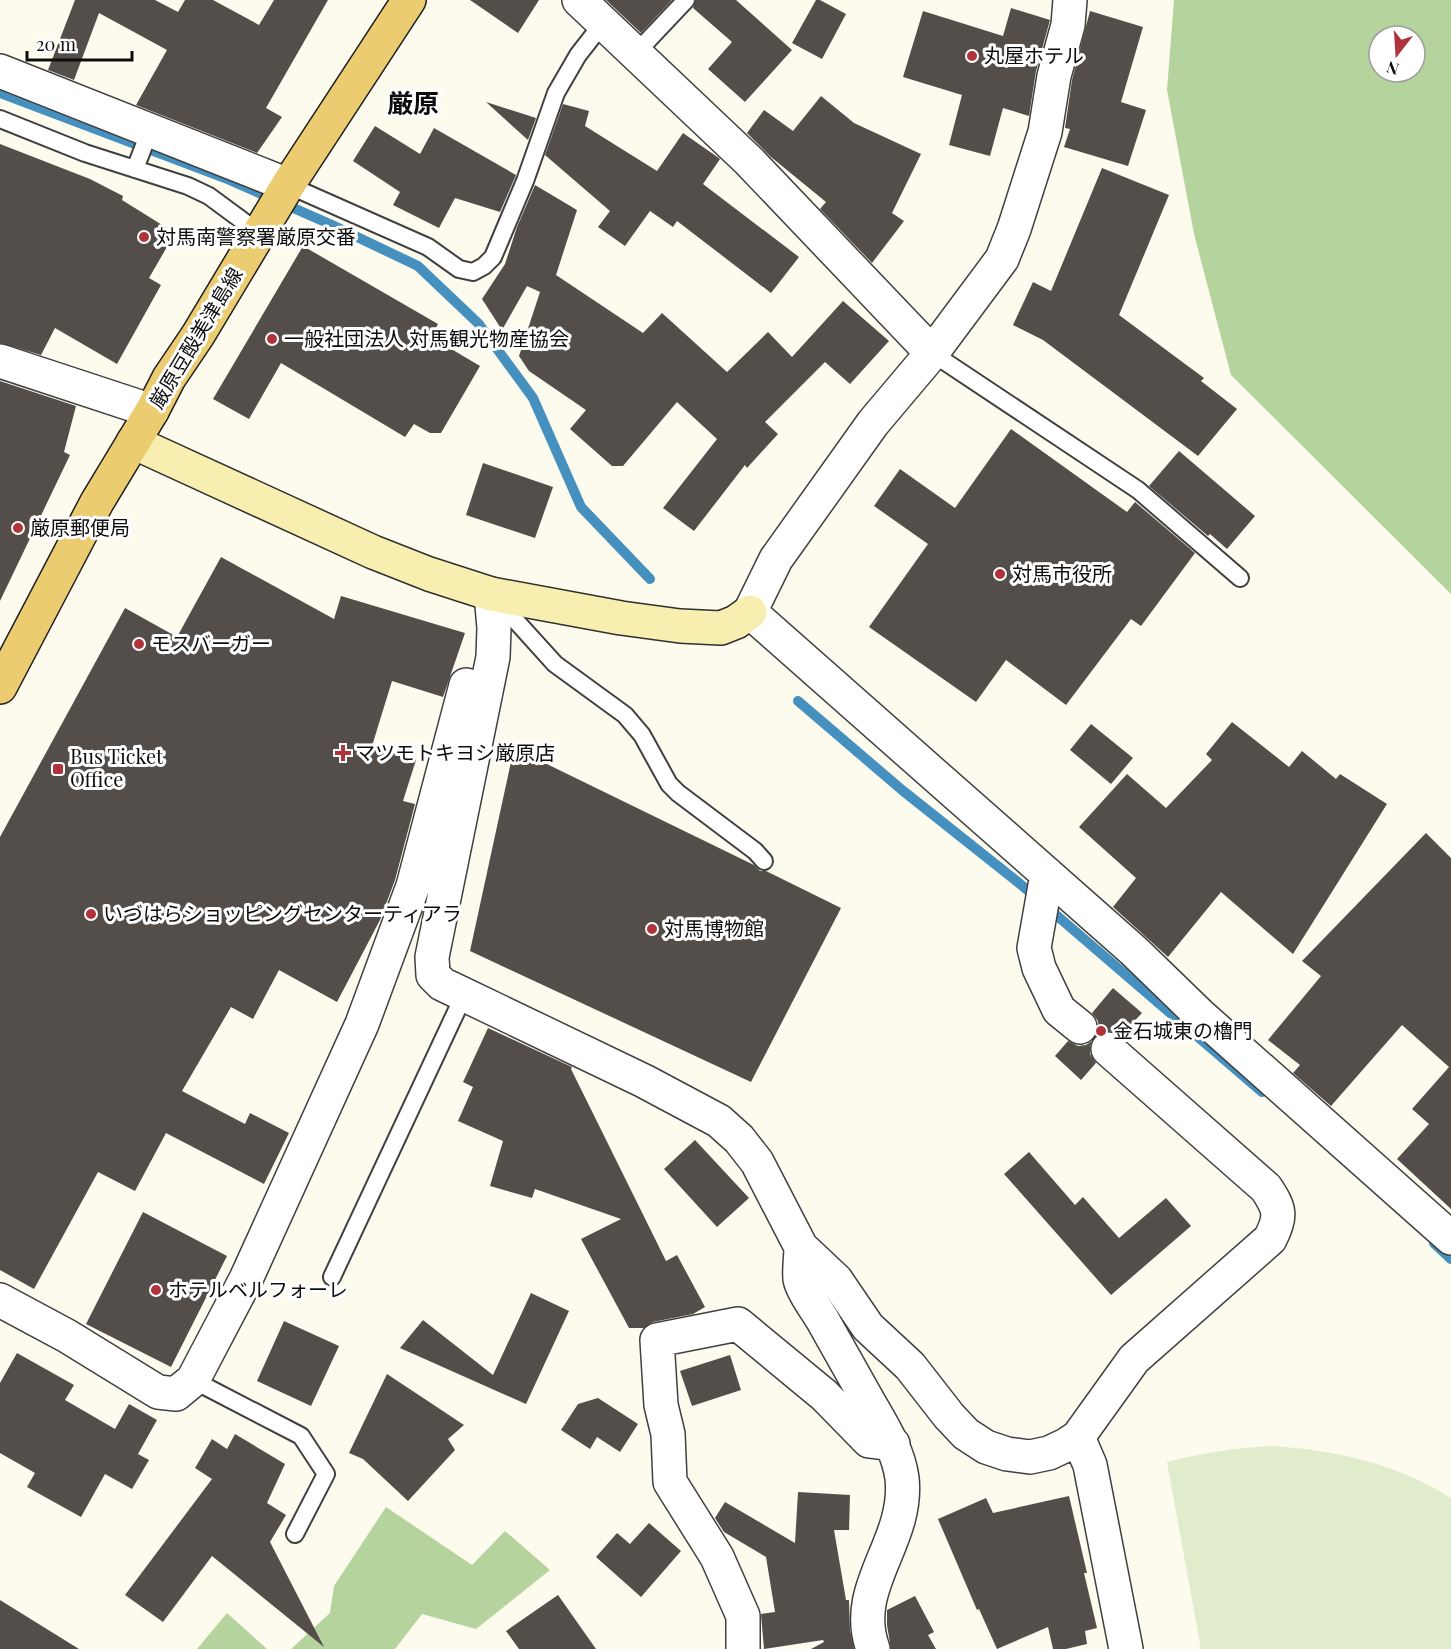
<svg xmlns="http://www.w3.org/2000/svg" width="1451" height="1649" viewBox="0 0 1451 1649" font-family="'Playfair Display','Noto Sans JP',serif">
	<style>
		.forest { fill: #b5d39c; fill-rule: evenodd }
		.pitch { fill: #e1eccc }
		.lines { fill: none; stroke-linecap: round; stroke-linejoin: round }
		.stream { stroke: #4690bf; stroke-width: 10 }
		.building { fill: #544e4a }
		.lane-casing { stroke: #404040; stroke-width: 20 }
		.street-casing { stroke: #404040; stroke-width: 36 }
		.secondary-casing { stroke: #2f2f2f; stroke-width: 36 }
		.primary-casing { stroke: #1e1e1e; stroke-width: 36 }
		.lane { stroke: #fff; stroke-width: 16 }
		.street { stroke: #fff; stroke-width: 33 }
		.secondary { stroke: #f7eeaf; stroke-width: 33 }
		.primary { stroke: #ebcc71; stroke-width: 33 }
		.poi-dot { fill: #ae333a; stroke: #fff; stroke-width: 2 }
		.labels { text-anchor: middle; stroke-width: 6; stroke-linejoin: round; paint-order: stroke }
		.poi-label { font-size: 20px; fill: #0d0d0d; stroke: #fff; text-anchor: start }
		.street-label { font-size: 20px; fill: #0d0d0d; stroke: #fff }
		.district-label { font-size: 26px; font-weight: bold; fill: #0d0d0d; stroke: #fff }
	</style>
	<rect width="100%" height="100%" fill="#fdfaee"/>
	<path class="forest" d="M 1174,0 L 1451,0 L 1451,594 L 1231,375 L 1194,234 L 1167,90 ZM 1379,36 L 1415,36 L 1415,72 L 1379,72 Z
		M 386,1507 L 472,1565 L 505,1531 L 550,1570 L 476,1629 L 422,1614 L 395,1649 L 291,1649 L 330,1613 L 334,1586 Z
		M 227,1613 L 267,1649 L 197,1649 Z"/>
	<path class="pitch" d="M 1271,1446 C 1335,1450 1396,1463 1451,1498 L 1451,1649 L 1201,1649 L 1167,1462 C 1202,1453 1235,1448 1271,1446 Z"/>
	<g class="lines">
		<path class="stream" d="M 0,93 L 225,178 L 332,225 L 418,266 L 478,323 L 533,398 L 581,507 L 650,579
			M 798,701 L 902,790 L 1019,883 L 1262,1092
			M 1434,1243 L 1451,1259"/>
	</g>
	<path class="building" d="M 75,0 L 155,0 L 178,12 L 185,0 L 213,0 L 259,25 L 274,0 L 328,0 L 266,108 L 282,117 L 257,153 L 136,105 L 167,50 L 99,13 L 74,80 L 48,70 Z
		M 470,0 L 539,0 L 518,33 Z
		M 606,0 L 672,0 L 641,33 Z
		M 696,0 L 736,0 L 792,50 L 745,102 L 708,69 L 732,42 L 693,8 Z
		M 816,0 L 820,0 L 846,14 L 822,59 L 792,43 Z
		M 1011,8 L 1050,20 L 1036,71 L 1029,116 L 1003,108 L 990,156 L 949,145 L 962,95 L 903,77 L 923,11 L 1003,36 Z
		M 1090,11 L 1143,27 L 1121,102 L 1146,110 L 1128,166 L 1064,147 L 1070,129 L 1065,128 L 1072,80 Z
		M 821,96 L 854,123 L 921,154 L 892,213 L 904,221 L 872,263 L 820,209 L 826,202 L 771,157 L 747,133 L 764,110 L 793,131 Z
		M 486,102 L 536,118 L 528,140 Z
		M 563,104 L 589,111 L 585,126 L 657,171 L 683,133 L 716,156 L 720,159 L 703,184 L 799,257 L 771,293 L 677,221 L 673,227 L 650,211 L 625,246 L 598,227 L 610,211 L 545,155 Z
		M 375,126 L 420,154 L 434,128 L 516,175 L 500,212 L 455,198 L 439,228 L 393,205 L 400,192 L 353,161 Z
		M 0,144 L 90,179 L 123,196 L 122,200 L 175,233 L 149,278 L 161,285 L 117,364 L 55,328 L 41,355 L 0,343 Z
		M 1102,168 L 1169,195 L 1119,315 L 1204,378 L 1201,381 L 1237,409 L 1198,456 L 1043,340 L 1013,325 L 1033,282 L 1051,291 Z
		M 535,185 L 577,210 L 556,275 L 643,333 L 662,313 L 727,372 L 768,332 L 792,357 L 843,301 L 889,341 L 850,384 L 825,362 L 765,422 L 778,434 L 747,468 L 745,465 L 694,531 L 663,508 L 717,439 L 677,402 L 623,466 L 612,466 L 570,429 L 586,410 L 529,371 L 519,356 L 540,292 L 527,286 L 502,330 L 482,299 L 505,264 L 517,227 Z
		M 303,246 L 438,324 L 431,337 L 480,366 L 441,433 L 430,433 L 414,424 L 405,437 L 281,363 L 249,419 L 213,399 Z
		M 0,381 L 76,406 L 64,452 L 70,455 L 0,601 Z
		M 1011,429 L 1127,512 L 1135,502 L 1195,553 L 1141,626 L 1131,619 L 1066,705 L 1006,660 L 976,702 L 869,627 L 928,544 L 874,506 L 900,469 L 955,508 Z
		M 1179,451 L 1255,516 L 1227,549 L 1210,534 L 1208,536 L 1149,486 Z
		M 483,463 L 553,487 L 535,538 L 466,515 Z
		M 221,557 L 334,619 L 341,596 L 465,633 L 443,697 L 392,681 L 372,746 L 416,760 L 403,801 L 415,804 L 395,880 L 380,920 L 337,1002 L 279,970 L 253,1019 L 231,1007 L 182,1091 L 245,1124 L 250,1113 L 289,1133 L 264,1184 L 166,1133 L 135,1191 L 98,1172 L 34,1289 L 0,1270 L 0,837 L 125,608 L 177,637 Z
		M 1232,722 L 1289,767 L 1302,751 L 1336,779 L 1340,774 L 1387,804 L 1293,954 L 1221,892 L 1168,957 L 1113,907 L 1136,878 L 1079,827 L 1127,774 L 1166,808 L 1212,760 L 1206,754 Z
		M 1091,724 L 1133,758 L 1111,784 L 1070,750 Z
		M 514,748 L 754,865 L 760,871 L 766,871 L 841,908 L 751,1082 L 470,951 Z
		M 1426,833 L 1451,858 L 1451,1209 L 1397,1159 L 1429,1124 L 1412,1109 L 1449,1067 L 1402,1025 L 1331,1106 L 1293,1073 L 1300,1065 L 1268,1040 L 1321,976 L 1302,961 Z
		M 1113,988 L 1142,1013 L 1121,1035 L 1111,1031 L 1103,1031 L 1096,1035 L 1099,1029 L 1098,1021 L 1092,1013 Z
		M 488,1028 L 572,1067 L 571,1069 L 666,1261 L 677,1255 L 705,1307 L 693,1314 L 653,1322 L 644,1328 L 629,1328 L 581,1239 L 621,1219 L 535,1189 L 532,1198 L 490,1186 L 503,1141 L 458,1121 L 473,1087 L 463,1082 Z
		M 1068,1041 L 1078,1046 L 1086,1045 L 1092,1041 L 1090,1046 L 1090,1054 L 1096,1063 L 1081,1080 L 1055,1056 Z
		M 695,1140 L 749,1198 L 717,1227 L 664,1169 Z
		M 1029,1152 L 1075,1205 L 1083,1197 L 1119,1238 L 1166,1198 L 1191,1226 L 1111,1295 L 1004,1174 Z
		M 143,1212 L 227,1256 L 171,1367 L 86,1324 Z
		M 531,1293 L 569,1311 L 526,1404 L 400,1348 L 423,1320 L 493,1375 Z
		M 284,1321 L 339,1346 L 311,1406 L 257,1381 Z
		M 17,1353 L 74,1385 L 65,1400 L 115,1429 L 129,1404 L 157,1420 L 138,1454 L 149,1460 L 132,1489 L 105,1474 L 81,1517 L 27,1487 L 35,1473 L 0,1453 L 0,1383 Z
		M 730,1355 L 741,1390 L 692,1406 L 680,1371 Z
		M 387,1374 L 464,1425 L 448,1439 L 455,1450 L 408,1501 L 363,1459 L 349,1453 Z
		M 598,1398 L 638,1424 L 620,1452 L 597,1437 L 590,1449 L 561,1430 L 578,1404 Z
		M 235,1434 L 285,1464 L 267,1503 L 286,1515 L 270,1542 L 324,1647 L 212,1556 L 163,1622 L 125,1595 L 212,1479 L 195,1468 L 212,1439 L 227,1449 Z
		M 798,1492 L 850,1495 L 849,1530 L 834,1530 L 846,1600 L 849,1600 L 850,1630 L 854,1649 L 811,1649 L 824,1642 L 823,1640 L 764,1649 L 761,1614 L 775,1612 L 766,1557 L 724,1532 L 715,1518 L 725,1502 L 795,1543 Z
		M 1069,1496 L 1087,1573 L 1084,1573 L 1097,1628 L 1085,1631 L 1087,1644 L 1066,1649 L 1053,1649 L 1048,1627 L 997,1649 L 979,1609 L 977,1610 L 938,1519 L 986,1498 L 993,1513 Z
		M 649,1523 L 681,1551 L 641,1597 L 596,1557 L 617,1533 L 630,1544 Z
		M 558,1595 L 596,1649 L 519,1649 L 506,1631 Z
		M 915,1596 L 934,1632 L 928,1635 L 936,1649 L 891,1649 L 887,1625 L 887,1610 Z
		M 0,1600 L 79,1649 L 0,1649 Z"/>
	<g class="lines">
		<defs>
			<path id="lane" d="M 635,54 L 686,0
				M 0,119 L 85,153 L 188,186 L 209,196 L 259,233
				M 135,169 L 150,130
				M 288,185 L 428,247 L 459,269 L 473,272 L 484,266 L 493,257 L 525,181 L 556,93 L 578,55 L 603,23
				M 932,353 L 1138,490 L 1240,578
				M 496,599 L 555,664 L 625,715 L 642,735 L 669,784 L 678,793 L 755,851 L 764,861
				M 332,1277 L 464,995
				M 193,1380 L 301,1436 L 326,1474 L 295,1534"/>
			<path id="street" d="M 579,0 L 749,161 L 932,353
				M 1070,0 L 1068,25 L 1054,76 L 1045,132 L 1014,229 L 1002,259 L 932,353 L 873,423 L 776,559 L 750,612 L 1134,951 L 1200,1015 L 1451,1238
				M 0,71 L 288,185
				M 0,361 L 152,411
				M 491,594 L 494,628 L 493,657 L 432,957 L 433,975 L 442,984 L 644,1081 L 719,1121 L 739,1139 L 757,1162 L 801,1247 L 836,1280 L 868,1327 L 910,1366 L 949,1416 L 966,1434 L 986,1447 L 1007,1454 L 1030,1457 L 1049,1453 L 1066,1445 L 1078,1437 L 1134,1359 L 1270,1239 C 1282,1216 1280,1209 1266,1188 L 1108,1049
				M 1047,874 L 1034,948 L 1039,968 L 1059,1010 L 1080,1027
				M 801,1247 C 801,1257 799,1269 800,1279 C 802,1290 816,1309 822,1319 C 837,1346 852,1372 867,1399 C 881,1424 898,1449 902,1478 C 909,1543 850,1586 873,1649
				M 0,1300 L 67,1336 L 158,1392 L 176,1394 L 193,1380 L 246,1279 L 362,1024 L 413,886 L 466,685
				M 1078,1437 L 1090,1465 L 1126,1649
				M 743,1649 L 743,1616 L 717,1557 L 670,1482 L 668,1434 L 661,1405 L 657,1340 L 738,1324 L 824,1395 L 869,1441 L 893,1444"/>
			<path id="secondary" d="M 133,442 L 373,552 L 429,574 L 491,594 L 621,618 L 680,626 L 721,628 L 736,622 L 750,612"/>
			<path id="primary" d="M 0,687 L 97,502 L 152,411 L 169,378 L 198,335 L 288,185 L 409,0"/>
		</defs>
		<use href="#lane" class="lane-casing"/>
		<use href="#street" class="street-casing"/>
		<use href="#secondary" class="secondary-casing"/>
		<use href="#primary" class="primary-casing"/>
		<use href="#lane" class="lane"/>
		<use href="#street" class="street"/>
		<use href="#secondary" class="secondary"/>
		<use href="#primary" class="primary"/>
	</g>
	<g class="poi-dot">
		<circle cx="972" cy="56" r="6"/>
		<circle cx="144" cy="237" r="6"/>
		<circle cx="272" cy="339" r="6"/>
		<circle cx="18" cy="528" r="6"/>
		<circle cx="1000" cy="574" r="6"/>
		<circle cx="139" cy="644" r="6"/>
		<path d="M340 744h6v6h6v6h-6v6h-6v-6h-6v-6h6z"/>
		<rect x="52" y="763" width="12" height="12" rx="3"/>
		<circle cx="91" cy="914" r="6"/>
		<circle cx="652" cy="929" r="6"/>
		<circle cx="1101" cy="1031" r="6"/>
		<circle cx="156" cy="1290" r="6"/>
	</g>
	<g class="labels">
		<g class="poi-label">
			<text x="984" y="63">丸屋ホテル</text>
			<text x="156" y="244">対馬南警察署厳原交番</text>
			<text x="284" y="346">一般社団法人 対馬観光物産協会</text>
			<text x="30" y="535">厳原郵便局</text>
			<text x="1012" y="581">対馬市役所</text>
			<text x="151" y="651">モスバーガー</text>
			<text x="355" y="760">マツモトキヨシ厳原店</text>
			<text x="70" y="764">Bus Ticket<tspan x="70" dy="23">Office</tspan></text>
			<text x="103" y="921">いづはらショッピングセンターティアラ</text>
			<text x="664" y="936">対馬博物館</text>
			<text x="1113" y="1038">金石城東の櫓門</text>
			<text x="168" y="1297">ホテルベルフォーレ</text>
		</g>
		<g class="street-label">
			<text transform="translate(196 338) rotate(-59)" y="7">厳原豆酘美津島線</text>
		</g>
		<g class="district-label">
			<text x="413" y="113">厳原</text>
		</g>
	</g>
	<g transform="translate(1397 54) rotate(197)"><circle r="28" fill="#ffffff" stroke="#9e9e9e" stroke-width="1.5"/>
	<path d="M0-4.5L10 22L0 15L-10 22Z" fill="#ae333a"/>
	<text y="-9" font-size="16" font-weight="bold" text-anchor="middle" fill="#0d0d0d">N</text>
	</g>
	<path d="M27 51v9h105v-9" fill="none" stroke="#0d0d0d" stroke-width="3"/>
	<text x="36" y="51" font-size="18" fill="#0d0d0d" stroke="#ffffff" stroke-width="4.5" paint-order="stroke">20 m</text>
</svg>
